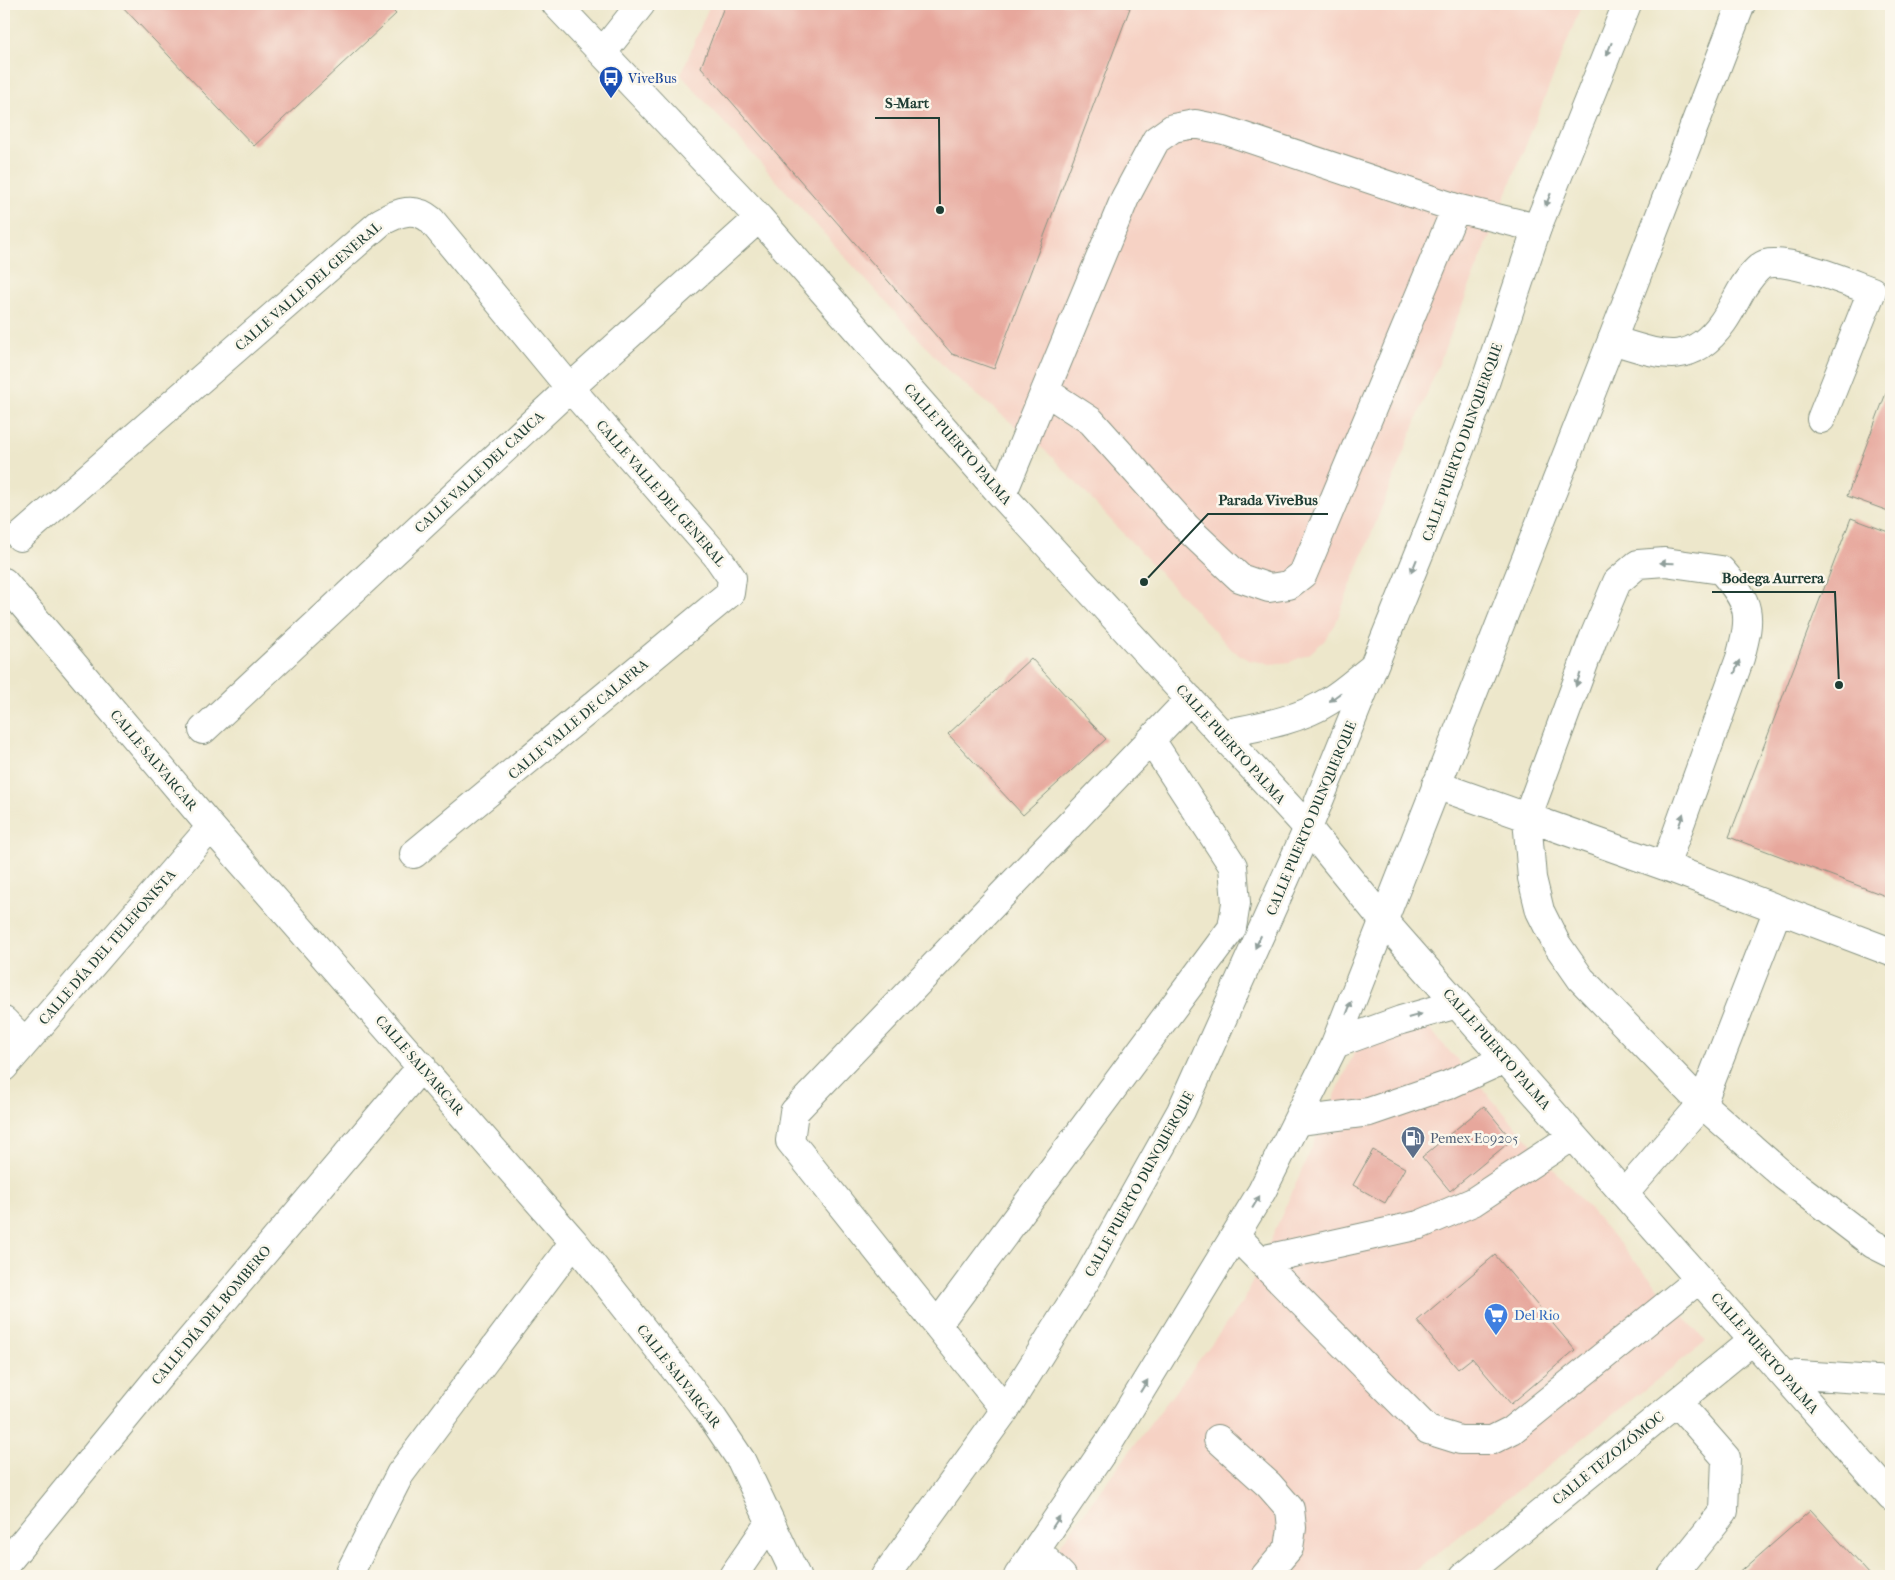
<svg xmlns="http://www.w3.org/2000/svg" width="1895" height="1580" viewBox="0 0 1895 1580" font-family="'IM FELL French Canon',serif">
	<style>
		.built { fill: #f6d2c4 }
		.building { fill: #e7a79c }
		.lines { fill: none; stroke-linecap: round; stroke-linejoin: round }
		.minor-casing { stroke: #869280; stroke-width: 30 }
		.major-casing { stroke: #869280; stroke-width: 30 }
		.minor { stroke: #fff; stroke-width: 28 }
		.major { stroke: #fff; stroke-width: 28 }
		.oneway { fill: #8f9e9a }
		.labels { text-anchor: middle; stroke-width: 5; stroke-linejoin: round; paint-order: stroke }
		.transit-label { font-size: 14px; fill: #164399; stroke: #fbf7ec; text-anchor: start }
		.street-label { font-size: 14px; fill: #1f3d34; stroke: #fbf7ec }
		.service-label { font-size: 14px; fill: #4e5e75; stroke: #fbf7ec; text-anchor: start }
		.shop-label { font-size: 14px; fill: #366cbe; stroke: #fbf7ec; text-anchor: start }
		.leader { fill: none; stroke: #1f3d34; stroke-width: 2 }
		.callout-dot { fill: #1f3d34; stroke: #fbf7ec; stroke-width: 2 }
		.callout-label { font-size: 15px; text-anchor: middle; font-weight: bold; fill: #1f3d34; stroke: #fbf7ec; stroke-width: 5; stroke-linejoin: round; paint-order: stroke }
	</style>
	<rect width="100%" height="100%" fill="#fbf7ec"/>
	<filter id="ink" filterUnits="userSpaceOnUse"><feTurbulence type="fractalNoise" baseFrequency=".02" numOctaves="2"/><feDisplacementMap in="SourceGraphic" scale="10" xChannelSelector="R" yChannelSelector="G"/><feConvolveMatrix kernelMatrix="1 2 1 2 8 2 1 2 1" color-interpolation-filters="sRGB"/></filter>
	<filter id="wash" filterUnits="userSpaceOnUse"><feTurbulence type="fractalNoise" baseFrequency=".0096" numOctaves="4" result="noise"/><feDisplacementMap in="SourceGraphic" scale="20" xChannelSelector="R" yChannelSelector="G"/><feGaussianBlur stdDeviation="1.12" result="paint"/><feColorMatrix in="noise" values="0 0 0 0 0 0 0 0 0 0 0 0 0 0 0 0 0 1.4 0 .05"/><feComposite in="paint" operator="in"/></filter>
	<g filter="url(#wash)">
		<rect width="100%" height="100%" fill="#ede7cb"/>
		<path class="built" d="M 710,4 L 1582,4 L 1335,625 L 1324,641 L 1309,654 L 1290,662 L 1270,664 L 1249,660 L 1232,650 L 1049,454 L 946,369 L 681,75 Z
			M 1411,1008 L 1706,1341 L 1409,1576 L 1038,1576 L 1104,1485 L 1243,1302 L 1366,1026 L 1383,1012 Z"/>
		<g id="blocks">
			<path class="building" d="M 120,4 L 386,4 L 396,14 L 254,146 Z
				M 725,4 L 1119,4 L 1130,8 L 994,369 L 952,354 L 701,67 Z
				M 1891,380 L 1891,512 L 1847,496 Z
				M 1851,518 L 1891,533 L 1891,898 L 1729,837 Z
				M 1031,658 L 1106,739 L 1023,815 L 948,734 Z
				M 1484,1106 L 1512,1140 L 1450,1191 L 1422,1157 Z
				M 1373,1150 L 1405,1168 L 1385,1203 L 1353,1185 Z
				M 1495,1255 L 1575,1350 L 1511,1404 L 1472,1358 L 1458,1369 L 1417,1321 Z
				M 1811,1510 L 1871,1576 L 1736,1576 Z"/>
		</g>
	</g>
	<g filter="url(#ink)">
		<use href="#blocks" fill-opacity="0" stroke="#869280" stroke-width="1"/>
		<g class="lines">
			<defs>
				<path id="minor" d="M 556,4 L 759,218 L 1002,495 L 1308,828 L 1383,920 L 1891,1497
					M 603,52 L 641,4
					M 1612,340 C 1659,354 1690,369 1723,322 C 1731,311 1737,297 1744,286 C 1749,279 1757,267 1765,264 C 1790,258 1847,282 1872,291 L 1821,419
					M 1045,391 L 1091,421 L 1187,528 L 1240,578 L 1269,588 L 1289,585 L 1303,574 L 1456,208
					M 1002,495 L 1125,198 L 1156,140 L 1173,128 L 1195,124 L 1224,130 L 1456,208 L 1537,228
					M 20,537 L 381,222 C 399,212 414,206 431,220 L 570,388 L 716,555 L 732,578 L 730,593 L 414,854
					M 4,582 L 211,827 L 574,1242 L 710,1414 L 741,1460 L 796,1576
					M 203,730 L 570,388 L 759,218
					M 1436,785 L 1665,866 L 1891,952
					M 1665,866 L 1740,658 C 1752,614 1751,604 1721,570 L 1665,562 L 1638,564 L 1617,582 L 1593,639 L 1527,818 L 1532,878 L 1540,911 L 1556,943 L 1581,979 L 1702,1104 L 1784,1176 L 1873,1244 L 1891,1253
					M 4,1021 L 25,1042
					M 4,1067 L 211,827
					M 1299,1121 L 1369,1112 L 1448,1085 L 1505,1059
					M 1624,1194 L 1702,1104 L 1778,909
					M 1236,1236 L 1428,1430 L 1460,1440 L 1492,1440 L 1512,1430 L 1699,1279
					M 1261,1260 L 1419,1225 L 1473,1202 L 1573,1136
					M 937,1325 L 1232,928 L 1236,903 L 1233,866 L 1151,740
					M 1784,1374 L 1891,1381
					M 1005,1410 L 790,1141 L 794,1112 L 1190,699
					M 1218,1439 L 1269,1485 L 1290,1509 L 1292,1528 L 1289,1548 L 1265,1576
					M 1037,1551 L 1062,1576
					M 4,1566 L 158,1378 L 422,1066
					M 348,1576 L 400,1474 L 574,1242
					M 733,1576 L 770,1522
					M 1464,1576 L 1753,1340
					M 1672,1576 L 1724,1511 L 1726,1458 L 1677,1402"/>
				<path id="major" d="M 1222,734 C 1257,727 1298,721 1329,701 C 1344,692 1358,679 1372,668
					M 1335,1044 L 1401,1020 L 1457,1004
					M 885,1576 L 1005,1410 L 1088,1277 L 1181,1111 L 1308,828 L 1432,522 L 1483,389 L 1537,228 L 1627,4
					M 1018,1576 L 1110,1441 L 1262,1191 L 1335,1044 L 1612,340 L 1741,4"/>
			</defs>
			<use href="#minor" class="minor-casing"/>
			<use href="#major" class="major-casing"/>
			<use href="#minor" class="minor"/>
			<use href="#major" class="major"/>
		</g>
		<defs><path id="oneway-solid" d="M-6-.8H1V-3.2L6.5 0L1 3.2V.8H-6Z" transform="scale(1.25)"/></defs>
		<g class="oneway">
			<use href="#oneway-solid" transform="translate(1609 49) rotate(112)"/>
			<use href="#oneway-solid" transform="translate(1548 200) rotate(112)"/>
			<use href="#oneway-solid" transform="translate(1667 563) rotate(-179)"/>
			<use href="#oneway-solid" transform="translate(1414 566) rotate(112)"/>
			<use href="#oneway-solid" transform="translate(1737 667) rotate(-70)"/>
			<use href="#oneway-solid" transform="translate(1578 680) rotate(110)"/>
			<use href="#oneway-solid" transform="translate(1335 697) rotate(143)"/>
			<use href="#oneway-solid" transform="translate(1681 820) rotate(-70)"/>
			<use href="#oneway-solid" transform="translate(1258 942) rotate(115)"/>
			<use href="#oneway-solid" transform="translate(1349 1008) rotate(-69)"/>
			<use href="#oneway-solid" transform="translate(1415 1016) rotate(-16)"/>
			<use href="#oneway-solid" transform="translate(1256 1202) rotate(-59)"/>
			<use href="#oneway-solid" transform="translate(1144 1386) rotate(-58)"/>
			<use href="#oneway-solid" transform="translate(1056 1522) rotate(-57)"/>
		</g>
	</g>
	<defs>
		<symbol id="bus-pin" viewBox="-11 -11 22 30"><path d="M0 17L-7.5 6A9.5 9.5 0 1 1 7.5 6Z" fill="#1a4fb4" stroke="#fbf7ec"/><path d="M-5-6H5V4H4V6H2V4H-2V6H-4V4H-5ZM-3.5-4V0h7V-4ZM-3.5 1.2v1.5H-2V1.2ZM2 1.2v1.5H3.5V1.2Z" fill="#fff"/></symbol>
		<symbol id="fuel-pin" viewBox="-11 -11 22 30"><path d="M0 17L-7.5 6A9.5 9.5 0 1 1 7.5 6Z" fill="#5c6f8a" stroke="#fbf7ec"/><path d="M-5.5-6h7V0h2V4h1.3V-2.5L3-4.5l.8-.8L6-3V5H2.5V1h-1V6h-7ZM-4.2-4.7v3.2H.2V-4.7Z" fill="#fff"/></symbol>
		<symbol id="supermarket-pin" viewBox="-11 -11 22 30"><path d="M0 17L-7.5 6A9.5 9.5 0 1 1 7.5 6Z" fill="#3f7fe0" stroke="#fbf7ec"/><path d="M-6-5.5h2.5l.6 2H6L4.5 2H-2.5L-4.4-4H-6ZM-1.5 3.2a1.3 1.3 0 1 0 .1 0ZM3 3.2a1.3 1.3 0 1 0 .1 0Z" fill="#fff"/></symbol>
	</defs>
	<g fill-rule="evenodd">
		<use href="#bus-pin" x="597" y="64" width="28" height="38"/>
		<use href="#fuel-pin" x="1399" y="1124" width="28" height="38"/>
		<use href="#supermarket-pin" x="1482" y="1301" width="28" height="38"/>
	</g>
	<g class="labels">
		<g class="transit-label">
			<text x="628" y="83">ViveBus</text>
		</g>
		<g class="street-label">
			<text transform="translate(308 286) rotate(-41)" y="5">CALLE VALLE DEL GENERAL</text>
			<text transform="translate(1462 442) rotate(-70)" y="5">CALLE PUERTO DUNQUERQUE</text>
			<text transform="translate(958 444) rotate(49)" y="5">CALLE PUERTO PALMA</text>
			<text transform="translate(479 472) rotate(-43)" y="5">CALLE VALLE DEL CAUCA</text>
			<text transform="translate(661 493) rotate(49)" y="5">CALLE VALLE DEL GENERAL</text>
			<text transform="translate(578 719) rotate(-40)" y="5">CALLE VALLE DE CALAFRA</text>
			<text transform="translate(1231 744) rotate(48)" y="5">CALLE PUERTO PALMA</text>
			<text transform="translate(154 760) rotate(50)" y="5">CALLE SALVARCAR</text>
			<text transform="translate(1311 818) rotate(-67)" y="5">CALLE PUERTO DUNQUERQUE</text>
			<text transform="translate(107 947) rotate(-49)" y="5">CALLE DÍA DEL TELEFONISTA</text>
			<text transform="translate(1497 1049) rotate(49)" y="5">CALLE PUERTO PALMA</text>
			<text transform="translate(420 1065) rotate(49)" y="5">CALLE SALVARCAR</text>
			<text transform="translate(1139 1184) rotate(-61)" y="5">CALLE PUERTO DUNQUERQUE</text>
			<text transform="translate(211 1315) rotate(-50)" y="5">CALLE DÍA DEL BOMBERO</text>
			<text transform="translate(1765 1353) rotate(49)" y="5">CALLE PUERTO PALMA</text>
			<text transform="translate(679 1376) rotate(52)" y="5">CALLE SALVARCAR</text>
			<text transform="translate(1608 1458) rotate(-39)" y="5">CALLE TEZOZÓMOC</text>
		</g>
		<g class="service-label">
			<text x="1430" y="1143">Pemex E09205</text>
		</g>
		<g class="shop-label">
			<text x="1514" y="1320">Del Rio</text>
		</g>
	</g>
	<path class="leader" d="M940 210L939 118H875M1144 582L1208 514H1328M1839 685L1835 592H1712"/>
	<g class="callout-dot">
		<circle cx="940" cy="210" r="5"/>
		<circle cx="1144" cy="582" r="5"/>
		<circle cx="1839" cy="685" r="5"/>
	</g>
	<g class="callout-label">
		<text x="907" y="108">S-Mart</text>
		<text x="1268" y="505">Parada ViveBus</text>
		<text x="1773" y="583">Bodega Aurrera</text>
	</g>
	<rect width="1895" height="1580" fill="none" stroke="#fbf7ec" stroke-width="20"/>
</svg>
